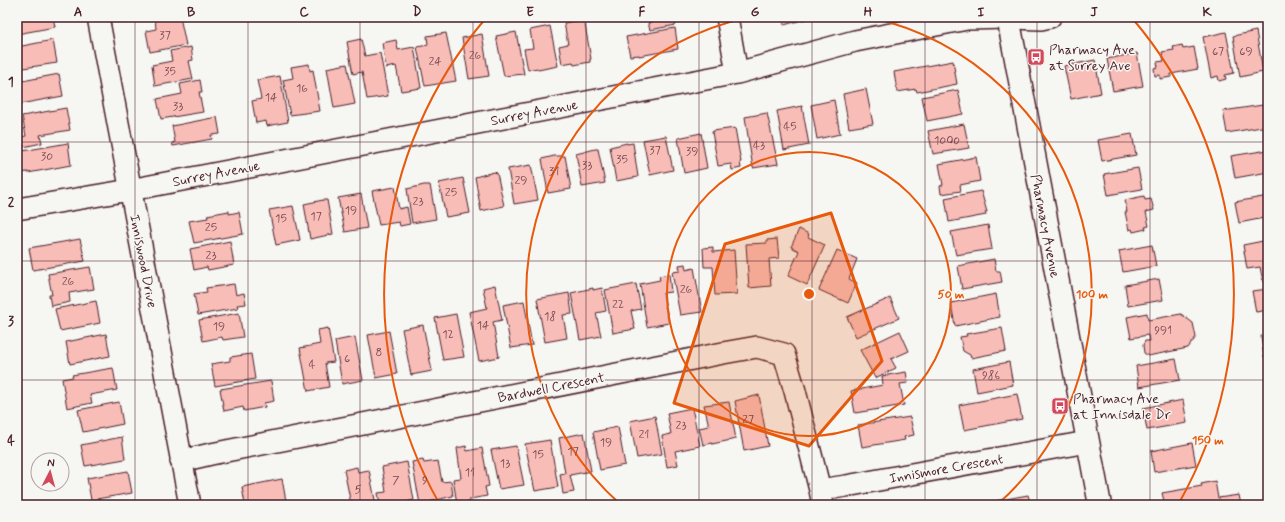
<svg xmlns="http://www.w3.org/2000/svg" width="1285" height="522" viewBox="0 0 1285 522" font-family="Mynerve,sans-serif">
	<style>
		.built { fill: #f7e5e0 }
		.building { fill: #f8bdb7; stroke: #4a1f2b }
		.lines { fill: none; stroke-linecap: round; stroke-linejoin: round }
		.street-casing { stroke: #4a1f2b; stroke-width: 24 }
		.secondary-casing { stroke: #4a1f2b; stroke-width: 25 }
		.street { stroke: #f6f6f2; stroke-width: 21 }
		.secondary { stroke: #f6f6f2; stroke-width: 22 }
		.marked { fill: #e8590c; fill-opacity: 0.2; stroke: #e8590c; stroke-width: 3; stroke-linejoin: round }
		.grid { fill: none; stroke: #4a1f2b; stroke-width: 1; stroke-opacity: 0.55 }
		.ring { fill: none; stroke: #e8590c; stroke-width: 2 }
		.labels { text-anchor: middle; stroke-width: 3; stroke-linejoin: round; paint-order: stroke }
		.number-label { font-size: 12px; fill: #76464e }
		.poi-label { font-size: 14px; fill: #4a1f2b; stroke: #f6f6f2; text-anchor: start }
		.street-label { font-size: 14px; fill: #4a1f2b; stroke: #f6f6f2 }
		.centre { fill: #e8590c; stroke: #f6f6f2; stroke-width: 2 }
		.ring-label { font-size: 12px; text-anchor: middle; font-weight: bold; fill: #e8590c; stroke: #f6f6f2; stroke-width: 3; stroke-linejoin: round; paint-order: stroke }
		.neatline { fill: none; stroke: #4a1f2b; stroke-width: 1.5 }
		.grid-label { font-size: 13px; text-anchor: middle; font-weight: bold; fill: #4a1f2b }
	</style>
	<rect width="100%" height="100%" fill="#f6f6f2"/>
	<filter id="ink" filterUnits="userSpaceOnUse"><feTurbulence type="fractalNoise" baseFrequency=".025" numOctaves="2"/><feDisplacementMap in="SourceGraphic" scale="8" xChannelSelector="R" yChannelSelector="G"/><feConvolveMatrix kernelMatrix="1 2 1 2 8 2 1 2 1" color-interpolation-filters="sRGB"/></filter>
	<g filter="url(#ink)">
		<path class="built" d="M 17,370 L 24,412 L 17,413 Z"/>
		<path class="building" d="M 17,17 L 53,17 L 55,27 L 17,34 Z
			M 161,17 L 180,17 L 186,45 L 150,52 L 146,31 L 156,29 L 155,18 Z
			M 636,17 L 674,17 L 676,25 L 650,30 L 648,23 L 654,21 L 653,18 L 636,21 Z
			M 782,17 L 813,17 L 784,25 Z
			M 584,19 L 591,59 L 590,59 L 590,62 L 574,65 L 573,62 L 562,64 L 559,46 L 568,44 L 564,23 Z
			M 550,26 L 558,66 L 538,70 L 537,68 L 528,70 L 524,49 L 533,48 L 530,30 Z
			M 675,28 L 678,49 L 639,56 L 639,55 L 630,56 L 626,37 Z
			M 1256,31 L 1263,72 L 1240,77 L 1233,36 Z
			M 516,32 L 524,74 L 504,76 L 496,36 Z
			M 1226,32 L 1234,73 L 1225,75 L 1226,79 L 1219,81 L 1218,76 L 1211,78 L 1203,37 Z
			M 446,33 L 456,81 L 425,86 L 417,47 L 428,45 L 427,36 Z
			M 482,34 L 489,76 L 469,79 L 462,38 Z
			M 361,39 L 365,56 L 380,53 L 388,96 L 367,99 L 362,72 L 353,74 L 347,42 Z
			M 53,40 L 57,63 L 17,69 L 17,47 Z
			M 396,40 L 398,50 L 414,47 L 421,88 L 401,91 L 396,66 L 386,68 L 382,43 Z
			M 1182,45 L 1183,49 L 1194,47 L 1198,69 L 1171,74 L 1171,77 L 1160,79 L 1160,75 L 1155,76 L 1154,68 L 1158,67 L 1157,62 L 1164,61 L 1162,52 L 1174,50 L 1173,47 Z
			M 191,47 L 193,60 L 189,61 L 193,79 L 155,86 L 152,65 L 172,61 L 170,51 Z
			M 1137,53 L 1143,86 L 1113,91 L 1107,59 Z
			M 1095,60 L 1101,93 L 1071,99 L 1064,66 Z
			M 953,61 L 957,84 L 917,92 L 916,89 L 897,92 L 894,72 Z
			M 309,64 L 310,71 L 313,70 L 320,111 L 290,115 L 283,80 L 293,78 L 291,67 Z
			M 347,64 L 355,104 L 334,108 L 327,68 Z
			M 59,74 L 63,96 L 20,104 L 17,82 Z
			M 280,76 L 288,122 L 267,126 L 266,121 L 256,123 L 252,101 L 261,99 L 257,80 Z
			M 200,80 L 202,92 L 199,92 L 203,112 L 161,119 L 157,99 L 182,94 L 180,84 Z
			M 866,89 L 873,124 L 849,128 L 843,94 Z
			M 958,90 L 963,114 L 927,121 L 922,97 Z
			M 834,100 L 840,134 L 817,139 L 811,105 Z
			M 1263,105 L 1267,126 L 1227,133 L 1223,111 Z
			M 802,106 L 809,145 L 784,150 L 777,111 Z
			M 66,108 L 70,130 L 40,135 L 42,143 L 23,147 L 21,137 L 26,136 L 22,116 Z
			M 767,113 L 778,164 L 753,168 L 745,117 Z
			M 217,117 L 220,134 L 211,135 L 212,139 L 173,146 L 172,143 L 175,142 L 172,126 Z
			M 964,124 L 969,148 L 933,154 L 928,131 Z
			M 735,128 L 741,162 L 740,162 L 741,168 L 732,170 L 731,164 L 718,166 L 712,132 L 713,131 Z
			M 701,133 L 707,168 L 684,173 L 678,138 Z
			M 1132,134 L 1136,155 L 1102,161 L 1098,140 Z
			M 666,136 L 673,170 L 650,175 L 643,140 Z
			M 68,143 L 71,165 L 28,173 L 28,172 L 19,173 L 17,152 Z
			M 627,143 L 627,144 L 633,143 L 638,177 L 616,181 L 610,147 Z
			M 595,149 L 598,149 L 605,183 L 582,187 L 576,154 Z
			M 1268,150 L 1268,172 L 1235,178 L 1231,156 Z
			M 554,156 L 565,156 L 571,189 L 548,193 L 542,159 Z
			M 976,157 L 980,181 L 960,185 L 961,191 L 941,194 L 940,186 L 943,185 L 939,164 Z
			M 531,165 L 538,200 L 514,204 L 508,169 Z
			M 1138,168 L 1142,189 L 1108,195 L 1104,174 Z
			M 494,172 L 497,173 L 504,206 L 481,211 L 475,177 Z
			M 463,178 L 470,213 L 446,217 L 439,183 Z
			M 424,185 L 430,185 L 436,219 L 412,223 L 407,189 Z
			M 395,187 L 399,209 L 407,207 L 410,224 L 400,226 L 399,222 L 379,225 L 372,191 Z
			M 981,191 L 987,212 L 985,212 L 986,215 L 949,222 L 945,198 Z
			M 361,194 L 367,228 L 345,232 L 338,198 Z
			M 1144,196 L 1145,200 L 1151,199 L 1154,210 L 1146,212 L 1149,226 L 1145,227 L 1146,229 L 1133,232 L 1132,229 L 1129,230 L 1125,212 L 1127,212 L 1125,200 Z
			M 1268,196 L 1268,236 L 1267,236 L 1264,218 L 1239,223 L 1235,202 Z
			M 323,200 L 327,200 L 333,234 L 310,239 L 304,204 Z
			M 293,206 L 300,240 L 276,245 L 269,210 Z
			M 229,211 L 229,214 L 239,212 L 243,234 L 194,243 L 189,221 L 208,218 L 207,215 Z
			M 988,225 L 992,249 L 956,255 L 951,232 Z
			M 799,229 L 809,234 L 808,237 L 825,245 L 807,285 L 788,276 L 799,251 L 791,247 Z
			M 80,239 L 85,261 L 33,270 L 29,248 Z
			M 777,239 L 779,258 L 769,259 L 771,286 L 749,288 L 746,244 L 767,243 L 767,240 Z
			M 1268,240 L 1268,281 L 1263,282 L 1260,267 L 1247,269 L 1243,245 Z
			M 230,241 L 234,265 L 208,270 L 207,267 L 194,270 L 190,249 Z
			M 1152,245 L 1156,266 L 1123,272 L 1119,251 Z
			M 713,247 L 713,252 L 734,250 L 737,294 L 715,295 L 713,267 L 704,267 L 703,248 Z
			M 837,250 L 857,259 L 849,279 L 857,283 L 848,303 L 819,290 Z
			M 994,259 L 996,271 L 1000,271 L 1002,282 L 962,289 L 958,266 Z
			M 685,264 L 686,270 L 694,268 L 702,312 L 680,315 L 672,272 L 680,271 L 679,265 Z
			M 90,267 L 94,289 L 69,293 L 70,302 L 51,306 L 49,295 L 52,295 L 48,274 Z
			M 669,274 L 671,292 L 663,293 L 669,323 L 647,327 L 640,284 L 660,280 L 659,276 Z
			M 1159,279 L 1163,300 L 1128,306 L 1125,285 Z
			M 234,284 L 236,295 L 244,293 L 246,304 L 237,305 L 238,308 L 198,315 L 194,294 L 207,292 L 206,288 Z
			M 636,284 L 641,309 L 631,311 L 635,329 L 613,333 L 605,290 Z
			M 495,285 L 502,320 L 493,322 L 499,357 L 479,361 L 469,312 L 487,308 L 483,288 Z
			M 593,288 L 593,290 L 602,288 L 606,311 L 596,313 L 601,336 L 580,340 L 571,293 Z
			M 1268,289 L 1268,310 L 1256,312 L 1252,291 Z
			M 569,293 L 572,314 L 563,315 L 567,338 L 545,342 L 537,299 Z
			M 996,294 L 1000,317 L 955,326 L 951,303 Z
			M 890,298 L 899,318 L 856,337 L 847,317 Z
			M 96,301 L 100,323 L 60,331 L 55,309 Z
			M 524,301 L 532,345 L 511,348 L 503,305 Z
			M 239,313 L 243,337 L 223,340 L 222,337 L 203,341 L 199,320 Z
			M 1147,313 L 1148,320 L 1181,314 L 1193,323 L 1196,337 L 1188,348 L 1148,356 L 1144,353 L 1143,345 L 1145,341 L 1149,341 L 1148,335 L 1131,338 L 1127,317 Z
			M 456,314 L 464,357 L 443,360 L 435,318 Z
			M 423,325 L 432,371 L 411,375 L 402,329 Z
			M 328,328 L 334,362 L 325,363 L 329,387 L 308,391 L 300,348 L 320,344 L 318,330 Z
			M 1002,328 L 1006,351 L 971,358 L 970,355 L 963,351 L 960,337 L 967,336 L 966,334 Z
			M 389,331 L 397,374 L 376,378 L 368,335 Z
			M 900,331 L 909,351 L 891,359 L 896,368 L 875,378 L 860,350 Z
			M 106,334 L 110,356 L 70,364 L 66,342 Z
			M 1268,335 L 1268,356 L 1264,357 L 1261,336 Z
			M 355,337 L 363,380 L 342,384 L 335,341 Z
			M 251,354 L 255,379 L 215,386 L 211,364 L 230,361 L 230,357 Z
			M 1176,359 L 1180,380 L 1139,387 L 1136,366 Z
			M 1009,362 L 1013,385 L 977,392 L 973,369 Z
			M 113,368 L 117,390 L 90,395 L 92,403 L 67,408 L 62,379 L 73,377 L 72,375 Z
			M 906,372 L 908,383 L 900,384 L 904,405 L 855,413 L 851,391 L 883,385 L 882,376 Z
			M 271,381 L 274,401 L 264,403 L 265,407 L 244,411 L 243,407 L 224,411 L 220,389 Z
			M 1017,394 L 1022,419 L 964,430 L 959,405 Z
			M 759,395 L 768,446 L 744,451 L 735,401 Z
			M 1183,400 L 1187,423 L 1147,430 L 1143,408 Z
			M 119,402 L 123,424 L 83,432 L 78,410 Z
			M 729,402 L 736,439 L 712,444 L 712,443 L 703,445 L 699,428 L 709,426 L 704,405 Z
			M 692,408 L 700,446 L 675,451 L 678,465 L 667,467 L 662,436 L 671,434 L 667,413 Z
			M 655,416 L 662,454 L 637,458 L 630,421 Z
			M 910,417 L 914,435 L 904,437 L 905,440 L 862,447 L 858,425 Z
			M 618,427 L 625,465 L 600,470 L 593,432 Z
			M 584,433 L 591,471 L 570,475 L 574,492 L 563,494 L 560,474 L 565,473 L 559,438 Z
			M 122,437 L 125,459 L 85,466 L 81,445 Z
			M 550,440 L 558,487 L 535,491 L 525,444 Z
			M 1192,443 L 1196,465 L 1154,472 L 1151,451 Z
			M 466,446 L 467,451 L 482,448 L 489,486 L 485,487 L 487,496 L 470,499 L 470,502 L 457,504 L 453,479 L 461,478 L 457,448 Z
			M 516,446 L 524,485 L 499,489 L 491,450 Z
			M 423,460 L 424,463 L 438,461 L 442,482 L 451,481 L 453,496 L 420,504 L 412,462 Z
			M 407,462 L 414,500 L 393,505 L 380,505 L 378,493 L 386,492 L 382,467 Z
			M 357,467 L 358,472 L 369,470 L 376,505 L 345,505 L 351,504 L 344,470 Z
			M 128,471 L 132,493 L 91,500 L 87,478 Z
			M 282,479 L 286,501 L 265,505 L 245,505 L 242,487 Z
			M 1215,481 L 1218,498 L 1239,495 L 1241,505 L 1165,505 L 1162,493 L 1202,486 L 1201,484 Z
			M 1028,495 L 1031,505 L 996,505 L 995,501 Z"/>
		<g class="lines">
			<defs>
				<path id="street" d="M 98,17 L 190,505
					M 727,17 L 737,73
					M 17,209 L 130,190 L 737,73 L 855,41 L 967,19 L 1008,18 L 1041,19 L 1050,17
					M 181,461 L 211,454 L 723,353 L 757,347 L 784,354 L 795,391 L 820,490
					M 823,505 L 820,490 L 846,486 L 1087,442"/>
				<path id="secondary" d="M 1008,17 L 1100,505"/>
			</defs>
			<use href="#street" class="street-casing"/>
			<use href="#secondary" class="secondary-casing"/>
			<use href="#street" class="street"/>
			<use href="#secondary" class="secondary"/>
		</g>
	</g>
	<path class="marked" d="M 831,213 L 882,361 L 809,446 L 674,403 L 725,244 Z"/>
	<path class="grid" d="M 135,17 L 135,505M 248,17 L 248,505M 360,17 L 360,505M 473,17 L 473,505M 586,17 L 586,505M 699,17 L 699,505M 812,17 L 812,505M 925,17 L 925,505M 1037,17 L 1037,505M 1150,17 L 1150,505M 17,142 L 1268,142M 17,261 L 1268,261M 17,380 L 1268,380"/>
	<g class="ring">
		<circle cx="809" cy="294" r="142"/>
		<path d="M620 504A283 283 0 0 1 750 17M868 17A283 283 0 0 1 998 504"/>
		<path d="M439 503A425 425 0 0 1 486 18M1132 18A425 425 0 0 1 1179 503"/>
	</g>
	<defs>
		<symbol id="bus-square" viewBox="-11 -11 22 22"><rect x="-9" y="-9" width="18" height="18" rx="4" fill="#d1495b" stroke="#f6f6f2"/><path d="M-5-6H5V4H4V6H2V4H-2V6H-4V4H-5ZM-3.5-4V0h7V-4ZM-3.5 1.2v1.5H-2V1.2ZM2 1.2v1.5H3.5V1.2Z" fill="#fff"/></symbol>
	</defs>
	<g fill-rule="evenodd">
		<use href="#bus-square" x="1026" y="47" width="20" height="20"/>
		<use href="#bus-square" x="1050" y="396" width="20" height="20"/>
	</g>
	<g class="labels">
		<g class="number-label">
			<text x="165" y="39">37</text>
			<text x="1218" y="55">67</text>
			<text x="1246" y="55">69</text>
			<text x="475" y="59">26</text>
			<text x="435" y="65">24</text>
			<text x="170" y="75">35</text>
			<text x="302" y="92">16</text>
			<text x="271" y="101">14</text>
			<text x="178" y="110">33</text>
			<text x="790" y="130">45</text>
			<text x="947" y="144">1000</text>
			<text x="759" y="149">43</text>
			<text x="655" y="154">37</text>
			<text x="692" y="155">39</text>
			<text x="47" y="160">30</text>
			<text x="622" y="163">35</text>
			<text x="587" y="169">33</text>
			<text x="554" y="175">31</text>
			<text x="521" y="184">29</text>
			<text x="451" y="196">25</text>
			<text x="418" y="205">23</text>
			<text x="351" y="214">19</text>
			<text x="316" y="220">17</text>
			<text x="281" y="222">15</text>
			<text x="211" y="231">25</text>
			<text x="211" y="259">23</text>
			<text x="68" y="285">26</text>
			<text x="686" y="293">26</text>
			<text x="618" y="308">22</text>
			<text x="550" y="320">18</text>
			<text x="483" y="329">14</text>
			<text x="219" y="330">19</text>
			<text x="1163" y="334">991</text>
			<text x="448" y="338">12</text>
			<text x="379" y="356">8</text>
			<text x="347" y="362">6</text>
			<text x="312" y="368">4</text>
			<text x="991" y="379">986</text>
			<text x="748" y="423">27</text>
			<text x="681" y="429">23</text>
			<text x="644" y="438">21</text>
			<text x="606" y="446">19</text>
			<text x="573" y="455">17</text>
			<text x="538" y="458">15</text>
			<text x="505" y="467">13</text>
			<text x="470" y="476">11</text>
			<text x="396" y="484">7</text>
			<text x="425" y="484">9</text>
			<text x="358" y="493">5</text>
		</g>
		<g class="poi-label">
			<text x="1049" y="54">Pharmacy Ave<tspan x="1049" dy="16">at Surrey Ave</tspan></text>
			<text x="1073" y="403">Pharmacy Ave<tspan x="1073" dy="16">at Innisdale Dr</tspan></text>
		</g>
		<g class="street-label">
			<text transform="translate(534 112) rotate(-11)" y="5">Surrey Avenue</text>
			<text transform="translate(216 173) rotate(-11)" y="5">Surrey Avenue</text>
			<text transform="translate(1046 226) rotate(79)" y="5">Pharmacy Avenue</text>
			<text transform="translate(144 261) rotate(79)" y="5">Inniswood Drive</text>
			<text transform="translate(551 387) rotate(-11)" y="5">Bardwell Crescent</text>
			<text transform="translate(946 468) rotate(-10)" y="5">Innismore Crescent</text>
		</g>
	</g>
	<circle cx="809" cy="294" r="6" class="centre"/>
	<g class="ring-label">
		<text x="951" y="298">50 m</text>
		<text x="1092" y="298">100 m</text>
		<text x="1208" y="444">150 m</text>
	</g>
	<rect width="1285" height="522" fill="none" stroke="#f6f6f2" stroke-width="44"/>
	<g transform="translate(50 472) rotate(6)"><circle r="19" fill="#f6f6f2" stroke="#b1a0a2"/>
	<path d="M0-3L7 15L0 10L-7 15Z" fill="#d1495b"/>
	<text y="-6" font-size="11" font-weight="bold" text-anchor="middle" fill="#4a1f2b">N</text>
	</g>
	<rect x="22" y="22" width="1241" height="478" class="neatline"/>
	<g class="grid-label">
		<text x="78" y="16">A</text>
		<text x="191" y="16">B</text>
		<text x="304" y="16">C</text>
		<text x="417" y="16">D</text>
		<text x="530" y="16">E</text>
		<text x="642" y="16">F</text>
		<text x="755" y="16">G</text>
		<text x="868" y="16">H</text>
		<text x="981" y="16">I</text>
		<text x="1094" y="16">J</text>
		<text x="1207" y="16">K</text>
		<text x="11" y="86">1</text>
		<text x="11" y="206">2</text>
		<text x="11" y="325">3</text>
		<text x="11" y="445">4</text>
	</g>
</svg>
